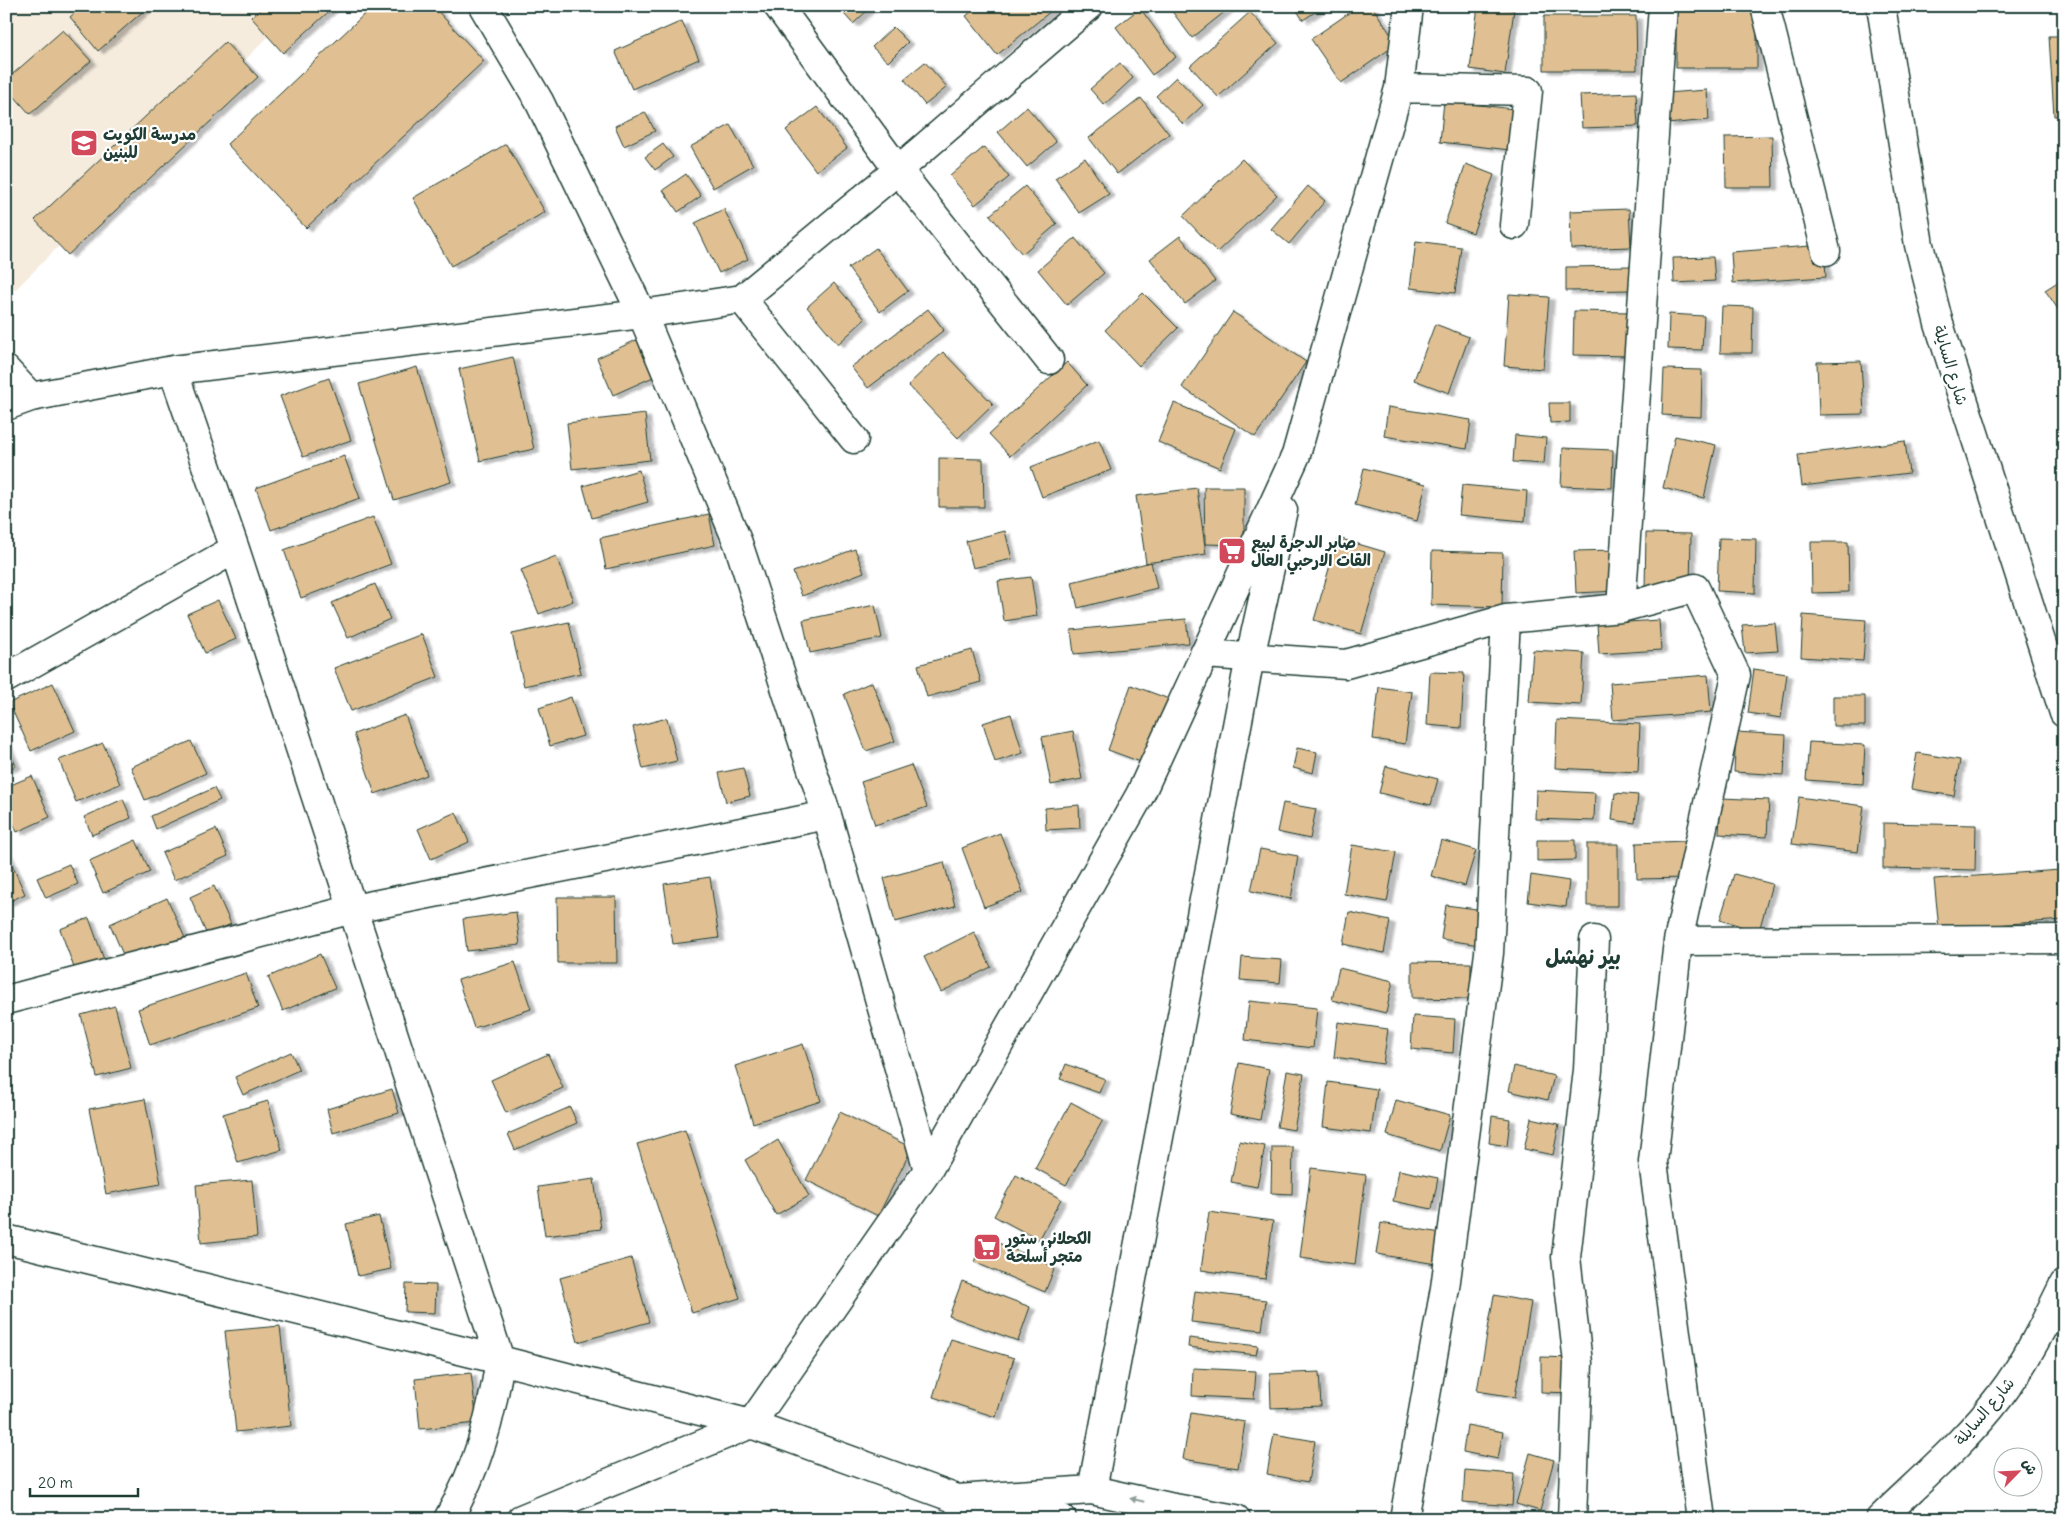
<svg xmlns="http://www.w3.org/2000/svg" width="2070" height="1525" viewBox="0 0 2070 1525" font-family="Delius,'Playpen Sans Arabic',sans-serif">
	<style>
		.built { fill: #f6ecde }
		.building { fill: #e0c092; stroke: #1f3d34; filter: url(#shadow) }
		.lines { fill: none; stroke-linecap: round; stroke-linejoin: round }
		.minor-casing { stroke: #1f3d34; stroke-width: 31 }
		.tertiary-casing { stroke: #1f3d34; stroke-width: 31 }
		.secondary-casing { stroke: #1f3d34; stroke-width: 31 }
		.minor { stroke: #fff; stroke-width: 28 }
		.tertiary { stroke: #fff; stroke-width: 28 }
		.secondary { stroke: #fff; stroke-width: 28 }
		.oneway { fill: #8f9e9a }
		.labels { text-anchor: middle; stroke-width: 4.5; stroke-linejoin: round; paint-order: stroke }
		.poi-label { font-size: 16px; font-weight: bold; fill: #1f3d34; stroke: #fff; text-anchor: start }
		.street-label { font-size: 16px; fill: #1f3d34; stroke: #fff }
		.district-label { font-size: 21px; font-weight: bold; fill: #1f3d34; stroke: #fff }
	</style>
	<defs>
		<filter id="shadow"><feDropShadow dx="5.5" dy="3" stdDeviation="1" flood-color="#0004"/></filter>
	</defs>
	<rect width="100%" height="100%" fill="#fff"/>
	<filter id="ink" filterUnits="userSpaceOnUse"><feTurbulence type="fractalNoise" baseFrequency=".02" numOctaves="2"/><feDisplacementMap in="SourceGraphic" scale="10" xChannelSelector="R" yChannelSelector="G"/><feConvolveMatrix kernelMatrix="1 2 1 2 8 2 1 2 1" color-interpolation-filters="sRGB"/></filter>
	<g filter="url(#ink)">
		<path class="built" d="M 6,6 L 299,6 L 15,290 L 6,280 Z"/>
		<path class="building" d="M 82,6 L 149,6 L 98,51 L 70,17 Z
			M 264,6 L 335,6 L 283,53 L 251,17 Z
			M 373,6 L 433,6 L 484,61 L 306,228 L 227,144 Z
			M 837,6 L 872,6 L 853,24 Z
			M 978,6 L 1057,6 L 997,55 L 966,16 Z
			M 1168,6 L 1232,6 L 1192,38 Z
			M 1294,6 L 1324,6 L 1303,20 Z
			M 1359,6 L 1372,6 L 1397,44 L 1341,83 L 1311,39 Z
			M 1478,6 L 1514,10 L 1505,74 L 1470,69 Z
			M 1676,6 L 1757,6 L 1757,68 L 1676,68 Z
			M 1140,8 L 1176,57 L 1152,75 L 1116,27 Z
			M 1250,12 L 1278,43 L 1218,97 L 1190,66 Z
			M 1544,16 L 1636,16 L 1637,70 L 1544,70 Z
			M 682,21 L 699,59 L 632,89 L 615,51 Z
			M 893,27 L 908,42 L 888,62 L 872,47 Z
			M 63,30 L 91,61 L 30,114 L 6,87 L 6,80 Z
			M 2049,36 L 2064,36 L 2064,115 L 2054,116 Z
			M 225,42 L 258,77 L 68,255 L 35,220 Z
			M 925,62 L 947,87 L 925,105 L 904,79 Z
			M 1120,63 L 1133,78 L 1104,105 L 1090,89 Z
			M 1176,77 L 1203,105 L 1183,124 L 1156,96 Z
			M 1707,90 L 1709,120 L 1667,124 L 1665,93 Z
			M 1636,93 L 1638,126 L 1582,128 L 1580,95 Z
			M 1141,98 L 1169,134 L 1117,174 L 1089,138 Z
			M 1444,101 L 1514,109 L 1510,150 L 1440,142 Z
			M 817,107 L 847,148 L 816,171 L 786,130 Z
			M 1027,107 L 1056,142 L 1027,167 L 998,132 Z
			M 645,112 L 655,131 L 624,146 L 615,126 Z
			M 730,125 L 753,165 L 713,188 L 690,147 Z
			M 1772,136 L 1773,187 L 1726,187 L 1725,137 Z
			M 506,144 L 545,212 L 451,266 L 413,198 Z
			M 663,144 L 673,157 L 655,170 L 645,157 Z
			M 984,147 L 1009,177 L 975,205 L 950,176 Z
			M 1085,158 L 1109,194 L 1079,213 L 1055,178 Z
			M 1242,159 L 1277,195 L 1217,252 L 1183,216 Z
			M 1466,164 L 1494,175 L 1473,233 L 1445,223 Z
			M 686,174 L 701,196 L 678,212 L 663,190 Z
			M 1025,186 L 1057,224 L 1022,254 L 990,215 Z
			M 1308,186 L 1325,201 L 1289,244 L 1271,229 Z
			M 724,209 L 748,259 L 719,273 L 695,223 Z
			M 1629,209 L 1631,247 L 1571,249 L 1570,211 Z
			M 1180,236 L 1215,281 L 1185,304 L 1150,259 Z
			M 1075,238 L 1104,273 L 1067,305 L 1038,270 Z
			M 1416,241 L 1461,247 L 1455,293 L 1410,288 Z
			M 1824,245 L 1826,277 L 1733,283 L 1731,252 Z
			M 876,248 L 908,291 L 880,312 L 848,268 Z
			M 1713,257 L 1715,281 L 1674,283 L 1673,258 Z
			M 1633,266 L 1633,290 L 1566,291 L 1566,267 Z
			M 2064,278 L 2064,318 L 2045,290 Z
			M 834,283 L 865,319 L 838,344 L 807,307 Z
			M 1143,293 L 1178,328 L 1139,366 L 1105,330 Z
			M 1509,294 L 1549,297 L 1543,369 L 1504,366 Z
			M 1722,306 L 1753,307 L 1752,353 L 1720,353 Z
			M 928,309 L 944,330 L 868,388 L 851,367 Z
			M 1574,311 L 1632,312 L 1632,356 L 1573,355 Z
			M 1233,312 L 1306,362 L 1255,437 L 1182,387 Z
			M 1669,314 L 1704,316 L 1702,350 L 1668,349 Z
			M 1435,324 L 1469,337 L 1449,393 L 1414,380 Z
			M 643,337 L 660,374 L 613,395 L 597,358 Z
			M 943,352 L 993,404 L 958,438 L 908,385 Z
			M 513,357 L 534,449 L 480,461 L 459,369 Z
			M 1861,361 L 1864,414 L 1819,415 L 1817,362 Z
			M 1067,362 L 1087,385 L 1010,456 L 989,434 Z
			M 417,367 L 451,482 L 394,500 L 359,384 Z
			M 1664,369 L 1702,370 L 1701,417 L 1662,415 Z
			M 329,378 L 351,440 L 303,457 L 280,396 Z
			M 1174,403 L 1236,429 L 1220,468 L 1158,442 Z
			M 1549,403 L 1570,403 L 1570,422 L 1550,423 Z
			M 1388,407 L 1471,420 L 1467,449 L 1384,436 Z
			M 645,414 L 650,460 L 572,469 L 567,423 Z
			M 1515,435 L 1546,438 L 1544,464 L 1513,462 Z
			M 1675,436 L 1716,445 L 1704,498 L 1663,488 Z
			M 1099,440 L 1111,470 L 1042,497 L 1031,467 Z
			M 1905,441 L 1909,473 L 1802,486 L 1798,455 Z
			M 1563,448 L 1613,450 L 1612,488 L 1561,486 Z
			M 344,456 L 360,498 L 271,530 L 256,488 Z
			M 939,458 L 983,459 L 984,507 L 939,507 Z
			M 1364,468 L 1426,484 L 1417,521 L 1355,505 Z
			M 639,470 L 648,502 L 592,518 L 583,486 Z
			M 1462,485 L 1527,491 L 1525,521 L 1459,515 Z
			M 1204,487 L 1244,487 L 1244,545 L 1205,544 Z
			M 1197,488 L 1206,554 L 1146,563 L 1136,496 Z
			M 709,514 L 715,545 L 606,569 L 600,538 Z
			M 373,517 L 391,564 L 301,598 L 284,550 Z
			M 1005,531 L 1012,559 L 973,568 L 966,541 Z
			M 1646,533 L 1691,534 L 1690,589 L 1645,588 Z
			M 1338,538 L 1385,552 L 1361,634 L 1314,620 Z
			M 1719,538 L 1756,539 L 1755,593 L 1717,591 Z
			M 1811,542 L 1848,542 L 1849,592 L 1812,593 Z
			M 855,549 L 864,572 L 802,596 L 793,572 Z
			M 1616,550 L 1618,591 L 1576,593 L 1574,551 Z
			M 1432,551 L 1503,553 L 1502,607 L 1431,605 Z
			M 556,556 L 573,601 L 539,614 L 521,570 Z
			M 1151,562 L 1157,588 L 1078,608 L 1072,582 Z
			M 1031,577 L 1037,616 L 1004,621 L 998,581 Z
			M 375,584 L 390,619 L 348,638 L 332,603 Z
			M 218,600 L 236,639 L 205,653 L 187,614 Z
			M 875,605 L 882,638 L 810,653 L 803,620 Z
			M 1803,615 L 1866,620 L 1863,661 L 1801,657 Z
			M 1186,619 L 1189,643 L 1074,654 L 1071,630 Z
			M 1659,620 L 1661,650 L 1599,654 L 1597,624 Z
			M 569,622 L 581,673 L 524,686 L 512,634 Z
			M 1775,623 L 1778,651 L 1745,653 L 1742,625 Z
			M 422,634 L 438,677 L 351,711 L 334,668 Z
			M 972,650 L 981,682 L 927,697 L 918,665 Z
			M 1533,650 L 1584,653 L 1581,705 L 1529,702 Z
			M 1754,669 L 1787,674 L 1781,718 L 1748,713 Z
			M 1430,672 L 1464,673 L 1461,728 L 1427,725 Z
			M 1708,675 L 1711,712 L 1613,720 L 1610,683 Z
			M 872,682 L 895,741 L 866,751 L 844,694 Z
			M 53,683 L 75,731 L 31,751 L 9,703 Z
			M 1131,685 L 1169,699 L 1146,764 L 1108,750 Z
			M 1379,687 L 1412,692 L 1405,744 L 1373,739 Z
			M 1833,696 L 1865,696 L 1865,726 L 1833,726 Z
			M 571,697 L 583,736 L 550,746 L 539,708 Z
			M 1011,714 L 1023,753 L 995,762 L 983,723 Z
			M 405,715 L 427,775 L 375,794 L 354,734 Z
			M 667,718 L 677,761 L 643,769 L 633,727 Z
			M 1557,720 L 1640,724 L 1638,772 L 1555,768 Z
			M 1073,731 L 1082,779 L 1051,785 L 1042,737 Z
			M 1736,732 L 1786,735 L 1784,775 L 1734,772 Z
			M 191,741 L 206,773 L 145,800 L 131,767 Z
			M 1809,742 L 1865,745 L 1863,784 L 1806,780 Z
			M 103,743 L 120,784 L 76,802 L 59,760 Z
			M 6,744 L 16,766 L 6,770 Z
			M 1297,748 L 1317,752 L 1313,773 L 1293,768 Z
			M 1917,753 L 1960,760 L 1954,796 L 1911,789 Z
			M 911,765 L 927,807 L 875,825 L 861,782 Z
			M 1386,766 L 1438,779 L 1431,805 L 1379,793 Z
			M 743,768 L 750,796 L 726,802 L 719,773 Z
			M 32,776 L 50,817 L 17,832 L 6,808 L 6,787 Z
			M 214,788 L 220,800 L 156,829 L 151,816 Z
			M 1536,790 L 1595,793 L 1594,821 L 1535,819 Z
			M 1615,793 L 1638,795 L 1635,823 L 1612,820 Z
			M 1799,797 L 1864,806 L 1858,852 L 1792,844 Z
			M 1721,798 L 1769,800 L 1767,837 L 1719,834 Z
			M 123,799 L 131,818 L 92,835 L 84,817 Z
			M 1283,803 L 1316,809 L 1310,839 L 1277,832 Z
			M 1079,805 L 1080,828 L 1046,830 L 1045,808 Z
			M 456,812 L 469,842 L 431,859 L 418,829 Z
			M 1883,823 L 1976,825 L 1975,870 L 1883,868 Z
			M 216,829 L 228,856 L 174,880 L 162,853 Z
			M 1000,833 L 1023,892 L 984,907 L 962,848 Z
			M 136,840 L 150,872 L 103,893 L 89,861 Z
			M 1441,840 L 1476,850 L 1465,886 L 1431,876 Z
			M 1537,840 L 1575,840 L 1575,860 L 1537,861 Z
			M 1686,841 L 1687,878 L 1637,879 L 1636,843 Z
			M 1587,844 L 1618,844 L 1618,906 L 1587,906 Z
			M 1352,845 L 1396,852 L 1387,902 L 1344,894 Z
			M 1260,849 L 1298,856 L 1291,899 L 1251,891 Z
			M 6,851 L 25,894 L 6,903 Z
			M 944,862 L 955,906 L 895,922 L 884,878 Z
			M 69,864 L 78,884 L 46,898 L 37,878 Z
			M 2060,870 L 2064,920 L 1939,929 L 1934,879 Z
			M 1734,874 L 1772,884 L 1759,931 L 1720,920 Z
			M 1531,875 L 1569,881 L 1566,907 L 1528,902 Z
			M 710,877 L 719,938 L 673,944 L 664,884 Z
			M 214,886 L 231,924 L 207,935 L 190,897 Z
			M 557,897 L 616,897 L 617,963 L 558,963 Z
			M 167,898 L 185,938 L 127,964 L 110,924 Z
			M 1446,905 L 1484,910 L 1479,945 L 1441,939 Z
			M 516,912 L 520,945 L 467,951 L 463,919 Z
			M 1349,912 L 1390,921 L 1384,953 L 1343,944 Z
			M 89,918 L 106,965 L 77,976 L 60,929 Z
			M 974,932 L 991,967 L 941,992 L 924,957 Z
			M 320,954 L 335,988 L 283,1011 L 268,977 Z
			M 1242,957 L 1282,960 L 1280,983 L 1240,980 Z
			M 515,962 L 531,1009 L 474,1028 L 458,980 Z
			M 1412,962 L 1471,963 L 1471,999 L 1412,998 Z
			M 1339,968 L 1393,981 L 1386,1013 L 1332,1000 Z
			M 246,973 L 258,1008 L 150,1045 L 138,1009 Z
			M 1249,1001 L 1317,1008 L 1313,1048 L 1245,1040 Z
			M 115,1006 L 131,1068 L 97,1077 L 81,1015 Z
			M 1413,1016 L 1455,1019 L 1453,1053 L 1411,1049 Z
			M 1338,1022 L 1388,1029 L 1383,1064 L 1334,1057 Z
			M 803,1044 L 821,1101 L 753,1123 L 735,1066 Z
			M 291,1052 L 299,1070 L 243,1095 L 235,1077 Z
			M 548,1054 L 563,1088 L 506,1113 L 491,1080 Z
			M 1239,1063 L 1269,1069 L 1260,1120 L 1230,1114 Z
			M 1066,1064 L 1105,1079 L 1099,1093 L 1060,1079 Z
			M 1514,1066 L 1554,1076 L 1548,1100 L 1509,1091 Z
			M 1287,1071 L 1304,1074 L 1294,1130 L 1277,1127 Z
			M 1328,1082 L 1377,1089 L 1371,1133 L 1323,1127 Z
			M 392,1089 L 399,1113 L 333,1133 L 327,1109 Z
			M 145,1099 L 161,1184 L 106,1194 L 89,1109 Z
			M 1396,1100 L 1450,1115 L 1440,1151 L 1387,1135 Z
			M 268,1101 L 282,1150 L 238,1163 L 223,1114 Z
			M 1071,1102 L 1103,1120 L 1066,1185 L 1035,1168 Z
			M 570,1107 L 577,1123 L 515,1150 L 508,1134 Z
			M 840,1112 L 912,1148 L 878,1216 L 806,1180 Z
			M 1492,1116 L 1510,1119 L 1507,1146 L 1489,1143 Z
			M 1531,1118 L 1559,1124 L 1553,1155 L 1524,1149 Z
			M 685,1130 L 740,1298 L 692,1313 L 637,1144 Z
			M 778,1140 L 809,1196 L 776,1215 L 745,1160 Z
			M 1239,1141 L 1265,1146 L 1257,1187 L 1231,1182 Z
			M 1272,1147 L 1293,1147 L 1292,1194 L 1271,1193 Z
			M 1311,1168 L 1366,1175 L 1355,1265 L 1300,1258 Z
			M 1399,1170 L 1438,1178 L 1432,1209 L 1393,1201 Z
			M 1016,1175 L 1061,1199 L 1039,1240 L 994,1216 Z
			M 594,1179 L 601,1229 L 545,1236 L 538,1187 Z
			M 252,1180 L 257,1237 L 201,1243 L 196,1185 Z
			M 1209,1212 L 1273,1221 L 1265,1279 L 1201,1270 Z
			M 379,1216 L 391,1269 L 358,1276 L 346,1224 Z
			M 1381,1223 L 1441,1233 L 1436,1264 L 1376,1254 Z
			M 984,1237 L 1055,1267 L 1045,1292 L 974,1262 Z
			M 631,1258 L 649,1322 L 578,1342 L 560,1278 Z
			M 962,1281 L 1030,1307 L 1018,1341 L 949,1316 Z
			M 406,1284 L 436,1285 L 435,1313 L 405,1312 Z
			M 1195,1291 L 1266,1300 L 1262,1330 L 1191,1322 Z
			M 1494,1295 L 1531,1302 L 1515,1397 L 1477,1391 Z
			M 280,1326 L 291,1426 L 236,1432 L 225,1331 Z
			M 1189,1338 L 1258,1346 L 1256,1355 L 1188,1347 Z
			M 951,1339 L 1014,1358 L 996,1417 L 933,1397 Z
			M 1541,1357 L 1574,1358 L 1573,1393 L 1541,1392 Z
			M 1193,1368 L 1256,1371 L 1254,1399 L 1192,1396 Z
			M 1319,1372 L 1321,1406 L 1271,1408 L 1270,1374 Z
			M 471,1373 L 477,1423 L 420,1429 L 415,1379 Z
			M 1191,1413 L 1245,1422 L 1238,1468 L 1183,1459 Z
			M 1467,1425 L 1503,1432 L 1498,1459 L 1463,1452 Z
			M 1274,1434 L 1315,1441 L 1308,1482 L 1267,1474 Z
			M 1530,1453 L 1554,1460 L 1540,1511 L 1516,1504 Z
			M 1465,1470 L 1514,1474 L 1512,1506 L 1463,1502 Z"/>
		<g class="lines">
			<defs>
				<path id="minor" d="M 483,6 L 539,101 L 642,314 L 738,543 L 827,815 L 928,1170
					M 778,6 L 898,170 L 1049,360
					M 1765,6 L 1826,251
					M 1399,88 L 1528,91 L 1514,225
					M 742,299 L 854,439
					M 6,370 L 31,397
					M 173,370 L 235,549 L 500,1360 C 491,1418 478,1468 448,1519
					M 6,406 L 31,397 L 173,370 L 642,314 L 742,299 L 898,170 L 1089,6
					M 1621,608 L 1663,6
					M 1204,654 L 1346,664 L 1506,619 L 1621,608 L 1695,588 L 1736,675 L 1678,941 L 1653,1162 L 1701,1519
					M 6,678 L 235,549
					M 1678,941 L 2064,939
					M 6,1000 L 353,909 L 827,815
					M 6,1239 L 500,1360 L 751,1424 L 957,1499 L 964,1519
					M 1092,1490 L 1250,657 L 1283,510
					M 521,1519 L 751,1424 L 928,1170 L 1140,795 L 1296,455 L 1399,88 L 1409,6
					M 1404,1519 L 1445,1288 L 1489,953 L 1506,619
					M 1572,1519 L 1578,1363 L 1566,1257 L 1588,1070 L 1594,940"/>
				<path id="tertiary" d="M 973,1502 L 1062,1519"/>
				<path id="secondary" d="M 1881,6 L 1919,245 L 1939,324 L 2064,713
					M 957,1499 L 1092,1490 L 1169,1507 L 1236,1519
					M 1880,1519 C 1921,1479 1965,1442 2000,1396 C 2026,1362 2045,1323 2064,1284"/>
			</defs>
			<use href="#minor" class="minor-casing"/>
			<use href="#tertiary" class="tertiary-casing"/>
			<use href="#secondary" class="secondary-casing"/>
			<use href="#minor" class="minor"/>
			<use href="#tertiary" class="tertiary"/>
			<use href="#secondary" class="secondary"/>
		</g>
		<defs><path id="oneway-solid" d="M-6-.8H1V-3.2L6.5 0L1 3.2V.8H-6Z" transform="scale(1.25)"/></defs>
		<use class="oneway" href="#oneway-solid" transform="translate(1137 1500) rotate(-167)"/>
	</g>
	<defs>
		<symbol id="school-square" viewBox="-11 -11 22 22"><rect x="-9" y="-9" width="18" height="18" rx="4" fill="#d1495b" stroke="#fff"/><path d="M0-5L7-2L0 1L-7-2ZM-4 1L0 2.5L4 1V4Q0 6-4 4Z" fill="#fff"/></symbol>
		<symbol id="supermarket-square" viewBox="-11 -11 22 22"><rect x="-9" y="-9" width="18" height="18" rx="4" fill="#d1495b" stroke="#fff"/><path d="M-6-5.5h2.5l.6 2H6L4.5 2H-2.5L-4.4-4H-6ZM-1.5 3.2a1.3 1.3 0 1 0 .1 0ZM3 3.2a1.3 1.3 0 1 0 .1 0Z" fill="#fff"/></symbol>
	</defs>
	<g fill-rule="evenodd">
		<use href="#school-square" x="68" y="127" width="32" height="32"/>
		<use href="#supermarket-square" x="1216" y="535" width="32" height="32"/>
		<use href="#supermarket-square" x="971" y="1231" width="32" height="32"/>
	</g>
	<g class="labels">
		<g class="poi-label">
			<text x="103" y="140">مدرسة الكويت<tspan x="103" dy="18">للبنين</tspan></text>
			<text x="1251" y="548">صابر الدجرة لبيع<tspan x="1251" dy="18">القات الارحبي العال</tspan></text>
			<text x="1006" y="1244">الكحلاني ستور<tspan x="1006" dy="18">متجر أسلحة</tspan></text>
		</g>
		<g class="street-label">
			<text transform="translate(1951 365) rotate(73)" y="6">شارع السايلة</text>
			<text transform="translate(1984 1411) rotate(-50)" y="6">شارع السايلة</text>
		</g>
		<g class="district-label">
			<text x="1583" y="964">بير نهشل</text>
		</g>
	</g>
	<rect width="2070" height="1525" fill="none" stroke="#fff" stroke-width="25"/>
	<rect x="12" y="12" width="2045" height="1500" fill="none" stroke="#1f3d34" stroke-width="2" filter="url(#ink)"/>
	<g transform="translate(2018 1472) rotate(66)"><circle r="24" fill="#ffffff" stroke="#a5b1ae"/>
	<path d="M0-4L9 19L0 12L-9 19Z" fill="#d1495b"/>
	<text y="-8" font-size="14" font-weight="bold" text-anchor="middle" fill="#1f3d34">ش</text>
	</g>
	<path d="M30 1488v8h108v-8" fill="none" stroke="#1f3d34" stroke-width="2.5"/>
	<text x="38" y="1488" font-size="15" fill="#1f3d34" stroke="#ffffff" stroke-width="4" paint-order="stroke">20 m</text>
</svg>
